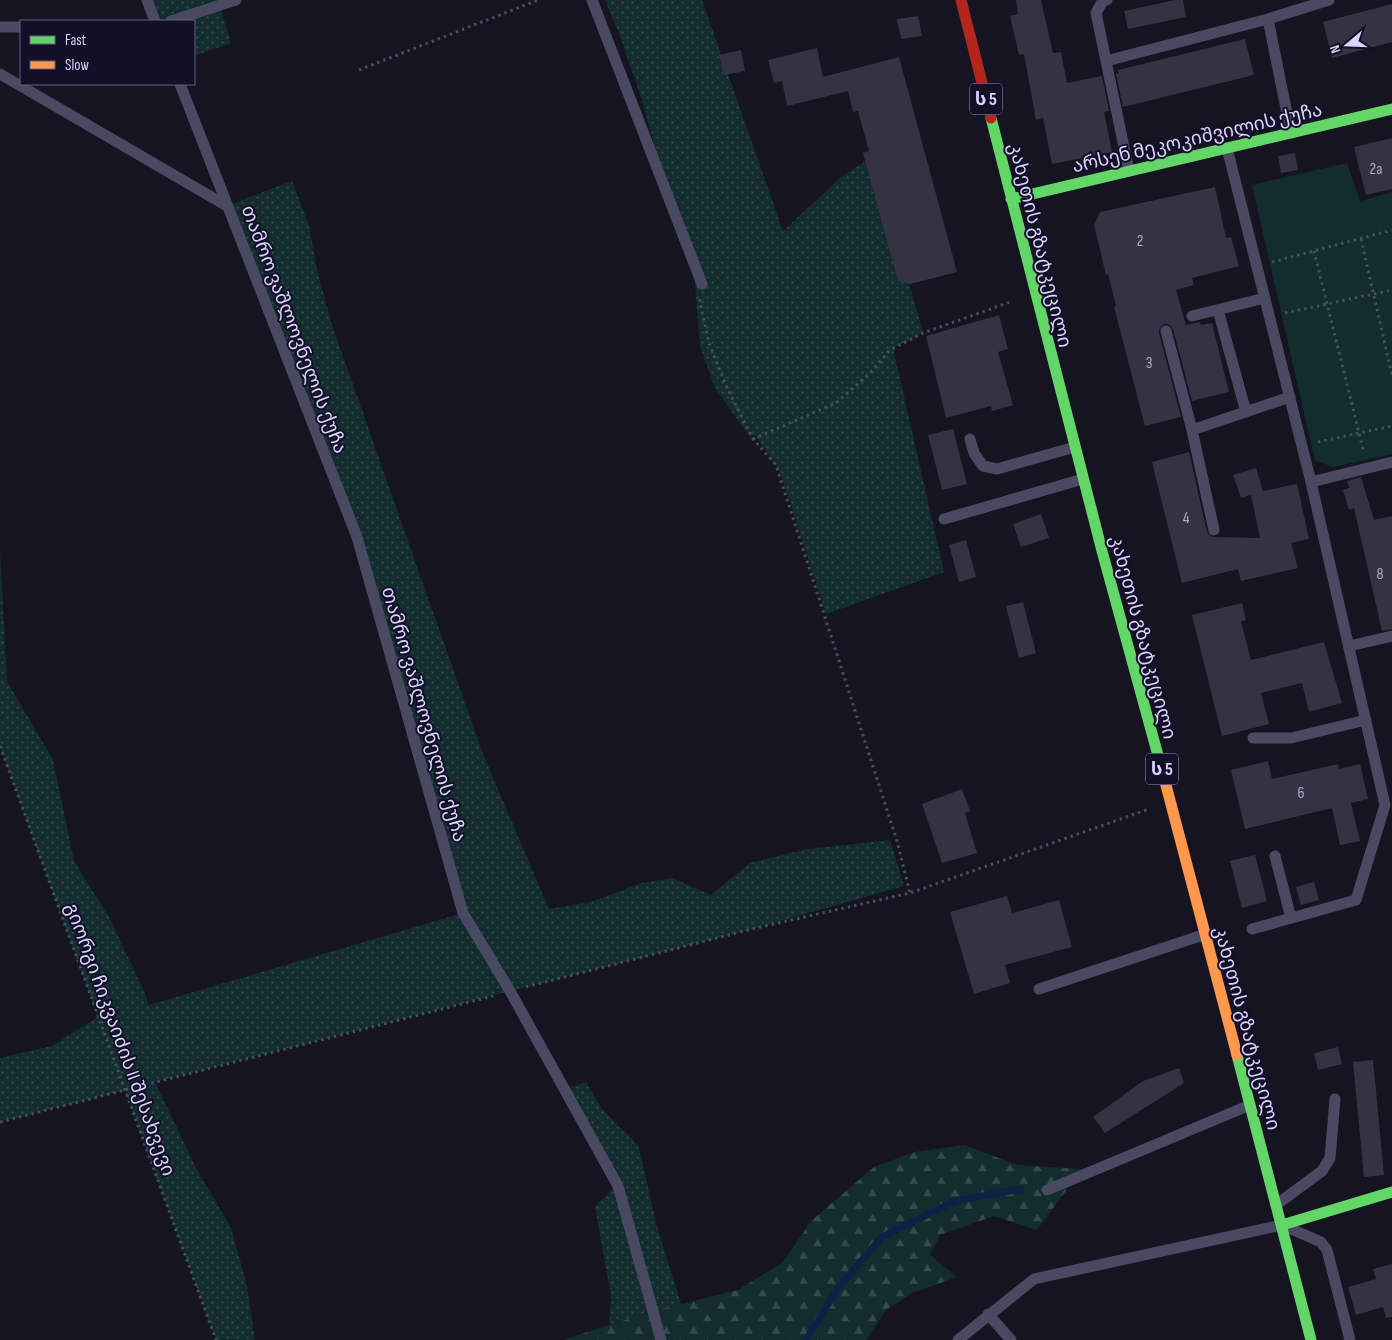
<svg xmlns="http://www.w3.org/2000/svg" width="1392" height="1340" viewBox="0 0 1392 1340" font-family="'Sofia Sans Condensed','Noto Sans Georgian',sans-serif">
	<style>
		.grass { fill: url(#grass-dots) }
		.forest { fill: url(#forest-firs) }
		.park { fill: #132c2d }
		.lines { fill: none; stroke-linecap: round; stroke-linejoin: round }
		.stream { stroke: #0d2144; stroke-width: 7 }
		.building { fill: #343243 }
		.path { stroke: #44505f; stroke-width: 3; stroke-dasharray: 2.5 4; stroke-linecap: butt }
		.lane { stroke: #4a4962; stroke-width: 11 }
		.fast { stroke: #63d668; stroke-width: 11 }
		.slow { stroke: #ff974d; stroke-width: 11 }
		.jam { stroke: #b3261e; stroke-width: 11 }
		.labels { text-anchor: middle; stroke-width: 4; stroke-linejoin: round; paint-order: stroke }
		.number-label { font-size: 16px; fill: #b0acd0 }
		.shield { fill: #130f26; stroke: #9e99be; stroke-width: 1 }
		.shield-label { font-size: 18px; font-weight: bold; fill: #d9d4ff }
		.street-label { font-size: 19px; fill: #d9d4ff; stroke: #130f26 }
	</style>
	<defs>
		<pattern id="grass-dots" width="8" height="8" patternUnits="userSpaceOnUse" patternTransform="scale(1.25)"><rect width="8" height="8" fill="#132c2d"/><path d="M2 2h.1M6 6h.1" fill="none" stroke="#354a4c" stroke-width="1.8" stroke-linecap="round"/></pattern>
		<pattern id="forest-firs" width="22" height="20" patternUnits="userSpaceOnUse" patternTransform="scale(1.25)"><rect width="22" height="20" fill="#132c2d"/><path d="M5 1l3.5 6h-7zM16 11l3.5 6h-7z" fill="#354a4c"/></pattern>
	</defs>
	<rect width="100%" height="100%" fill="#161421"/>
	<path class="grass" d="M 147,0 L 218,0 L 231,43 L 194,56 L 194,21 L 155,21 Z
		M 605,0 L 702,0 L 783,231 L 840,178 L 873,156 L 923,332 L 923,333 L 893,348 L 944,572 L 826,614 L 781,474 L 755,435 L 750,437 L 715,388 L 700,346 L 692,248 L 662,174 L 643,103 L 620,36 Z
		M 292,181 L 309,225 L 317,270 L 333,328 L 483,754 L 549,909 L 591,902 L 641,883 L 672,878 L 711,895 L 750,863 L 807,849 L 890,840 L 904,886 L 752,929 L 155,1082 L 196,1168 L 231,1228 L 247,1286 L 255,1340 L 216,1340 L 125,1090 L 0,1122 L 0,1058 L 52,1046 L 98,1017 L 0,746 L 0,552 L 7,681 L 53,760 L 74,861 L 109,917 L 144,991 L 149,1005 L 463,913 L 357,537 L 227,206 Z
		M 586,1082 L 602,1109 L 638,1145 L 657,1226 L 681,1304 L 653,1311 L 609,1325 L 611,1296 L 595,1206 L 617,1186 L 565,1089 Z"/>
	<path class="forest" d="M 964,1145 L 1018,1165 L 1082,1169 L 1037,1230 L 994,1216 L 940,1235 L 930,1255 L 957,1277 L 912,1293 L 886,1310 L 866,1340 L 563,1340 L 653,1311 L 738,1290 L 783,1262 L 812,1220 L 874,1167 L 915,1152 Z"/>
	<path class="park" d="M 1347,163 L 1360,201 L 1392,192 L 1392,454 L 1334,467 L 1315,461 L 1252,185 Z"/>
	<g class="lines">
		<path class="stream" d="M 806,1340 L 838,1288 L 882,1237 L 955,1201 L 1021,1189"/>
	</g>
	<path class="building" d="M 1016,0 L 1041,0 L 1053,53 L 1061,52 L 1067,83 L 1102,76 L 1109,111 L 1104,112 L 1112,152 L 1052,164 L 1043,118 L 1036,120 L 1024,54 L 1019,55 L 1010,16 L 1018,14 Z
		M 1175,0 L 1183,0 L 1186,17 L 1128,29 L 1124,11 Z
		M 1392,4 L 1392,42 L 1332,58 L 1323,22 Z
		M 918,16 L 922,36 L 901,39 L 897,19 Z
		M 1245,39 L 1254,75 L 1123,107 L 1116,74 L 1119,73 L 1118,70 Z
		M 817,48 L 823,77 L 899,57 L 957,272 L 910,284 L 898,281 L 863,153 L 869,151 L 858,111 L 853,112 L 848,91 L 787,106 L 782,81 L 774,83 L 768,60 Z
		M 741,50 L 745,71 L 724,75 L 719,55 Z
		M 1392,138 L 1392,189 L 1366,195 L 1354,147 Z
		M 1295,153 L 1298,170 L 1281,173 L 1278,156 Z
		M 1215,187 L 1226,238 L 1231,237 L 1239,266 L 1192,278 L 1194,285 L 1176,290 L 1186,325 L 1200,322 L 1201,325 L 1212,323 L 1229,392 L 1192,401 L 1173,329 L 1168,324 L 1164,324 L 1159,329 L 1159,333 L 1181,417 L 1145,426 L 1114,307 L 1116,306 L 1108,274 L 1106,275 L 1094,225 L 1100,212 Z
		M 999,315 L 1008,349 L 998,352 L 1013,405 L 992,411 L 991,406 L 946,418 L 926,336 Z
		M 953,429 L 967,484 L 942,490 L 928,435 Z
		M 1189,452 L 1207,532 L 1212,537 L 1260,538 L 1251,495 L 1241,498 L 1233,475 L 1256,468 L 1263,491 L 1297,484 L 1309,539 L 1291,543 L 1298,568 L 1241,581 L 1238,569 L 1182,583 L 1152,462 Z
		M 1361,477 L 1374,520 L 1392,516 L 1392,629 L 1382,631 L 1354,508 L 1349,510 L 1343,490 L 1349,488 L 1347,481 Z
		M 1041,514 L 1049,538 L 1021,547 L 1013,524 Z
		M 966,540 L 976,577 L 959,582 L 949,545 Z
		M 1023,602 L 1036,653 L 1019,658 L 1006,606 Z
		M 1242,603 L 1246,620 L 1241,622 L 1251,660 L 1324,642 L 1342,703 L 1309,712 L 1302,683 L 1261,693 L 1269,724 L 1222,736 L 1192,615 Z
		M 1268,761 L 1272,779 L 1338,764 L 1339,769 L 1360,764 L 1368,799 L 1351,803 L 1360,841 L 1340,845 L 1332,808 L 1245,829 L 1231,770 Z
		M 962,789 L 970,811 L 965,813 L 977,853 L 942,863 L 922,804 Z
		M 1255,855 L 1267,901 L 1242,908 L 1230,861 Z
		M 1314,882 L 1319,900 L 1301,905 L 1296,887 Z
		M 1007,896 L 1012,913 L 1059,900 L 1072,947 L 1005,965 L 1010,983 L 974,994 L 950,912 Z
		M 1338,1047 L 1342,1064 L 1318,1070 L 1314,1053 Z
		M 1373,1060 L 1384,1175 L 1364,1177 L 1353,1062 Z
		M 1179,1068 L 1184,1083 L 1105,1133 L 1093,1117 L 1143,1081 Z
		M 1392,1264 L 1392,1317 L 1386,1318 L 1383,1307 L 1356,1315 L 1348,1287 L 1376,1279 L 1373,1269 Z"/>
	<g class="lines">
		<path class="path" d="M 359,70 L 538,0
			M 1361,239 L 1392,375
			M 1314,251 L 1364,453
			M 1272,262 L 1392,230
			M 700,299 L 700,303 L 709,343 L 727,388 L 753,439 L 776,465 L 897,841 L 910,893
			M 1285,313 L 1392,290
			M 753,439 L 836,403 L 870,373 L 890,350 L 923,333 L 1013,301
			M 1318,442 L 1392,426
			M 0,746 L 216,1340
			M 526,987 L 752,929 L 910,893 L 1149,809
			M 0,1122 L 493,996"/>
		<path class="lane" d="M 147,0 L 155,21
			M 592,0 L 702,284
			M 1107,0 L 1102,2 L 1096,13 L 1129,171
			M 171,21 L 236,0
			M 0,27 L 21,27
			M 1106,61 L 1268,19
			M 0,74 L 227,206
			M 180,84 L 357,537 L 463,913 L 510,991 L 618,1186 L 661,1340
			M 1291,133 L 1268,19 L 1329,0
			M 1227,148 L 1311,482 L 1385,805 L 1356,900 L 1252,929
			M 1218,310 L 1246,412
			M 1192,316 L 1265,298
			M 1166,331 L 1192,430 L 1290,397
			M 1192,430 L 1214,530
			M 970,439 L 974,453 L 983,466 L 997,469 L 1075,447
			M 1311,482 L 1392,462
			M 944,519 L 1083,479
			M 1349,646 L 1392,636
			M 1253,738 L 1291,738 L 1366,720
			M 1275,856 L 1291,918
			M 1039,989 L 1206,934
			M 1047,1190 L 1250,1105
			M 1276,1205 L 1322,1171 L 1330,1158 L 1335,1099
			M 988,1314 L 1011,1340
			M 958,1340 L 1034,1279 L 1282,1225 L 1321,1242 L 1327,1250 L 1350,1340"/>
		<path class="fast" d="M 991,118 L 1102,551 L 1162,770
			M 1011,199 L 1392,109
			M 1237,1055 L 1311,1340
			M 1282,1225 L 1392,1192"/>
		<path class="slow" d="M 1162,770 L 1237,1055"/>
		<path class="jam" d="M 961,0 L 991,118"/>
	</g>
	<g class="labels">
		<g class="number-label">
			<text x="1376" y="174">2a</text>
			<text x="1140" y="246">2</text>
			<text x="1149" y="368">3</text>
			<text x="1186" y="523">4</text>
			<text x="1380" y="579">8</text>
			<text x="1301" y="798">6</text>
		</g>
		<g class="shield">
			<rect x="970" y="83.5" width="32" height="31" rx="4"/>
			<rect x="1146" y="753.5" width="32" height="31" rx="4"/>
		</g>
		<g class="shield-label">
			<text x="986" y="105">ს 5</text>
			<text x="1162" y="775">ს 5</text>
		</g>
		<g class="street-label">
			<text transform="translate(1197 137) rotate(-13)" y="7">არსენ მეკოკიშვილის ქუჩა</text>
			<text transform="translate(1041 245) rotate(76)" y="7">კახეთის გზატკეცილი</text>
			<text transform="translate(295 329) rotate(69)" y="7">თამრო ვაშლოვნელის ქუჩა</text>
			<text transform="translate(1144 637) rotate(75)" y="7">კახეთის გზატკეცილი</text>
			<text transform="translate(425 714) rotate(74)" y="7">თამრო ვაშლოვნელის ქუჩა</text>
			<text transform="translate(1248 1028) rotate(75)" y="7">კახეთის გზატკეცილი</text>
			<text transform="translate(121 1039) rotate(70)" y="7">გიორგი ჩიკვაიძის II შესახვევი</text>
		</g>
	</g>
	<rect x="20" y="20" width="175" height="65" fill="#130f26" stroke="#625e7d"/>
	<rect x="30" y="36" width="25" height="8" fill="#63d668" stroke="#625e7d"/>
	<text x="65" y="45" font-size="15" fill="#d9d4ff">Fast</text>
	<rect x="30" y="61" width="25" height="8" fill="#ff974d" stroke="#625e7d"/>
	<text x="65" y="70" font-size="15" fill="#d9d4ff">Slow</text>
	<g transform="translate(1347 45) rotate(251)" stroke="#130f26" stroke-width="4" paint-order="stroke">
	<path d="M0-4L9 19L0 12L-9 19Z" fill="#d9d4ff"/>
	<text y="-8" font-size="14" font-weight="bold" text-anchor="middle" fill="#d9d4ff">N</text>
	</g>
</svg>
